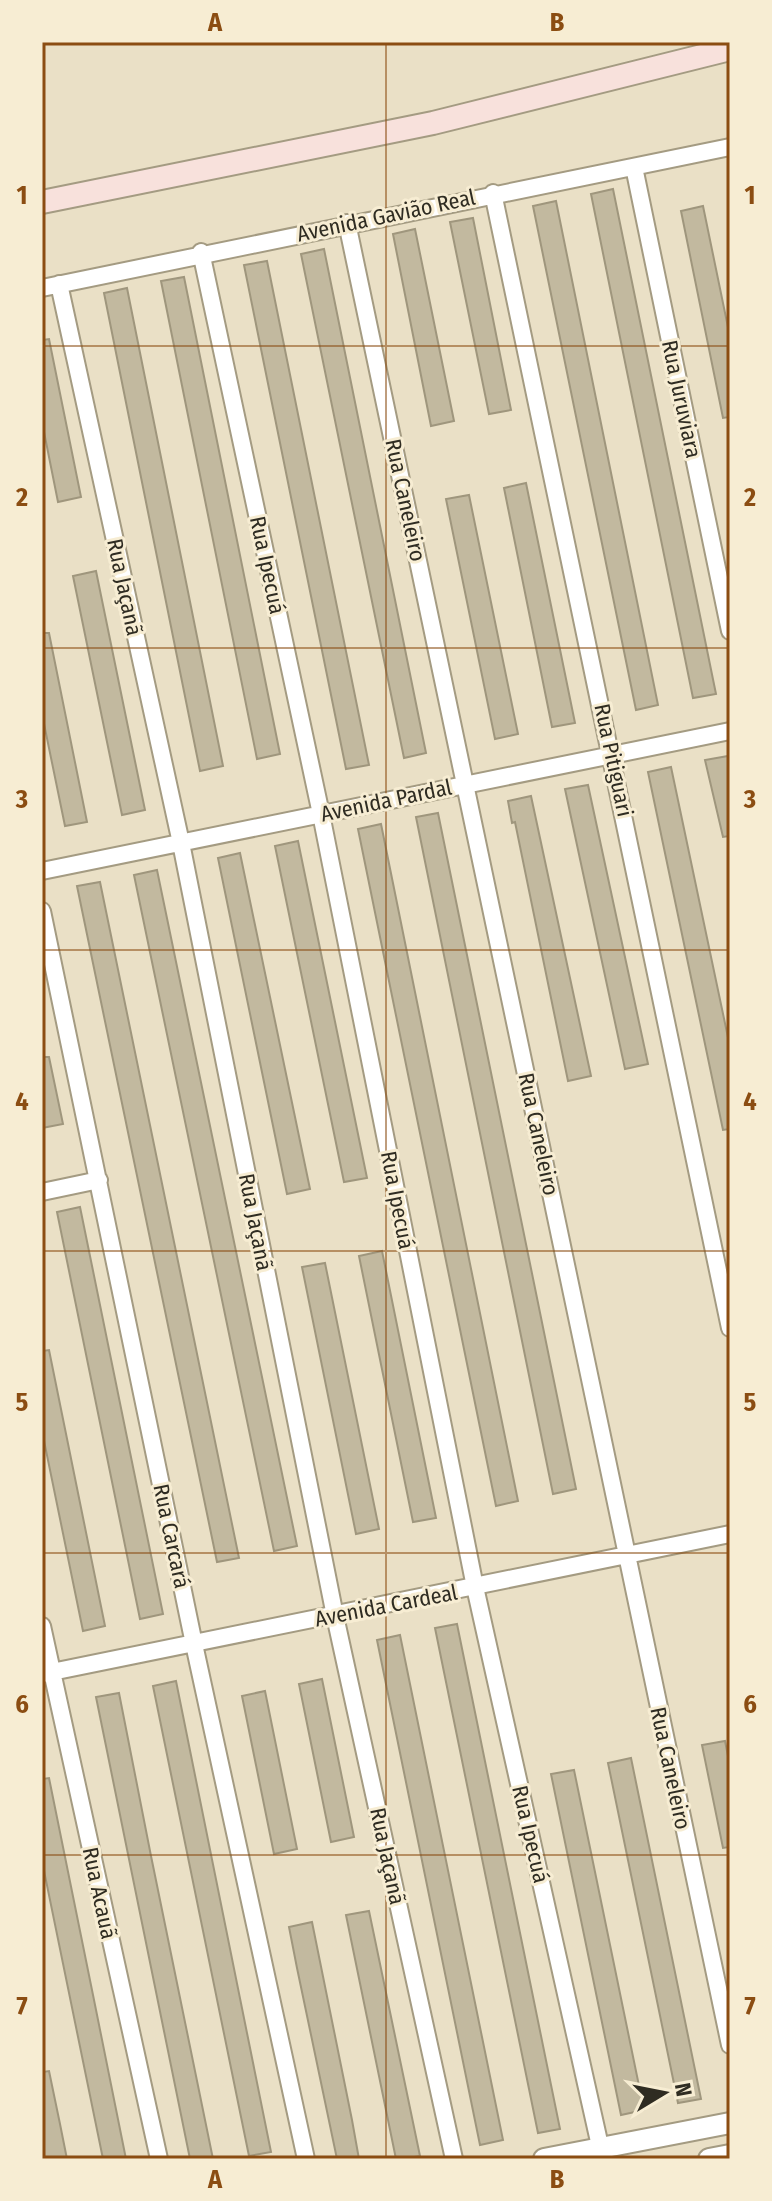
<svg xmlns="http://www.w3.org/2000/svg" width="772" height="2201" viewBox="0 0 772 2201" font-family="'Fira Sans Condensed',sans-serif">
	<style>
		.building { fill: #c2b99f; stroke: #9f967d; stroke-width: 2 }
		.lines { fill: none; stroke-linecap: round; stroke-linejoin: round }
		.minor-casing { stroke: #a49b82; stroke-width: 20 }
		.tertiary-casing { stroke: #a49b82; stroke-width: 24 }
		.secondary-casing { stroke: #a49b82; stroke-width: 26 }
		.minor { stroke: #fff; stroke-width: 16 }
		.tertiary { stroke: #fff; stroke-width: 20 }
		.secondary { stroke: #f8e1dc; stroke-width: 22 }
		.grid { fill: none; stroke: #8b4d12; stroke-width: 2; stroke-opacity: 0.55 }
		.labels { text-anchor: middle; stroke-width: 6; stroke-linejoin: round; paint-order: stroke }
		.street-label { font-size: 22px; fill: #2f2c22; stroke: #f7edd3 }
		.neatline { fill: none; stroke: #8b4d12; stroke-width: 3 }
		.grid-label { font-size: 26px; text-anchor: middle; font-weight: bold; fill: #8b4d12 }
	</style>
	<rect width="100%" height="100%" fill="#eae0c6"/>
	<path class="building" d="M 613,189 L 716,694 L 693,698 L 591,194 Z
		M 556,201 L 658,705 L 636,710 L 533,206 Z
		M 703,206 L 730,337 L 730,417 L 723,418 L 681,211 Z
		M 473,218 L 511,410 L 489,414 L 450,222 Z
		M 415,229 L 454,421 L 431,426 L 393,234 Z
		M 324,249 L 426,753 L 404,758 L 301,254 Z
		M 267,261 L 369,765 L 346,769 L 244,265 Z
		M 184,277 L 280,754 L 257,759 L 161,281 Z
		M 127,288 L 223,766 L 200,771 L 104,293 Z
		M 49,339 L 81,497 L 58,502 L 42,422 L 42,340 Z
		M 526,483 L 575,723 L 552,727 L 504,488 Z
		M 469,495 L 518,734 L 495,739 L 446,499 Z
		M 96,571 L 145,810 L 122,815 L 73,576 Z
		M 42,633 L 49,633 L 87,822 L 65,826 L 42,714 Z
		M 728,756 L 730,836 L 723,837 L 705,760 Z
		M 671,767 L 730,1047 L 730,1129 L 723,1130 L 648,772 Z
		M 588,785 L 648,1064 L 625,1069 L 565,789 Z
		M 531,796 L 591,1076 L 568,1081 L 515,822 L 512,823 L 508,801 Z
		M 438,813 L 576,1489 L 553,1494 L 416,817 Z
		M 381,824 L 518,1501 L 496,1506 L 358,829 Z
		M 298,841 L 367,1178 L 344,1182 L 275,846 Z
		M 240,853 L 310,1189 L 287,1194 L 218,858 Z
		M 157,870 L 297,1546 L 274,1551 L 134,875 Z
		M 100,882 L 239,1558 L 217,1562 L 77,886 Z
		M 42,1057 L 49,1057 L 63,1124 L 42,1128 Z
		M 80,1207 L 163,1614 L 140,1619 L 57,1212 Z
		M 382,1251 L 436,1518 L 413,1522 L 359,1256 Z
		M 325,1263 L 379,1529 L 356,1534 L 302,1267 Z
		M 49,1350 L 105,1626 L 83,1631 L 42,1431 L 42,1351 Z
		M 457,1624 L 560,2129 L 538,2133 L 435,1628 Z
		M 400,1635 L 503,2140 L 480,2145 L 377,1640 Z
		M 322,1679 L 354,1837 L 331,1842 L 299,1684 Z
		M 176,1681 L 271,2152 L 249,2156 L 153,1686 Z
		M 265,1691 L 297,1849 L 274,1854 L 242,1696 Z
		M 119,1693 L 151,1856 L 213,2159 L 190,2159 L 106,1746 L 96,1697 Z
		M 725,1741 L 730,1766 L 730,1847 L 723,1848 L 702,1745 Z
		M 631,1758 L 701,2099 L 678,2103 L 608,1763 Z
		M 574,1770 L 644,2110 L 621,2115 L 551,1774 Z
		M 49,1778 L 93,1995 L 126,2159 L 103,2159 L 42,1861 L 42,1779 Z
		M 369,1911 L 420,2156 L 403,2159 L 396,2159 L 346,1915 Z
		M 312,1922 L 352,2120 L 359,2159 L 337,2159 L 297,1968 L 289,1927 Z
		M 49,2071 L 60,2124 L 67,2159 L 42,2159 L 42,2072 Z"/>
	<g class="lines">
		<defs>
			<path id="minor" d="M 634,167 L 730,631
				M 493,193 L 730,1328
				M 347,223 L 730,2045
				M 201,252 L 321,814 L 475,1587 L 600,2146 L 599,2159
				M 59,284 L 181,843 L 335,1616 L 454,2159
				M 42,288 L 730,147
				M 42,871 L 730,731
				M 42,911 L 194,1644 L 306,2159
				M 42,1192 L 99,1180
				M 42,1626 L 159,2159
				M 42,1674 L 730,1534"/>
			<path id="tertiary" d="M 544,2159 L 730,2123
				M 709,2159 L 730,2155"/>
			<path id="secondary" d="M 42,202 L 433,123 L 730,49"/>
		</defs>
		<use href="#minor" class="minor-casing"/>
		<use href="#tertiary" class="tertiary-casing"/>
		<use href="#secondary" class="secondary-casing"/>
		<use href="#minor" class="minor"/>
		<use href="#tertiary" class="tertiary"/>
		<use href="#secondary" class="secondary"/>
	</g>
	<path class="grid" d="M 386,42 L 386,2159M 42,346 L 730,346M 42,648 L 730,648M 42,950 L 730,950M 42,1251 L 730,1251M 42,1553 L 730,1553M 42,1855 L 730,1855"/>
	<g class="labels">
		<g class="street-label">
			<text transform="translate(386 215) rotate(-12)" y="8">Avenida Gavião Real</text>
			<text transform="translate(682 399) rotate(78)" y="8">Rua Juruviara</text>
			<text transform="translate(406 500) rotate(78)" y="8">Rua Caneleiro</text>
			<text transform="translate(268 565) rotate(78)" y="8">Rua Ipecuá</text>
			<text transform="translate(125 587) rotate(78)" y="8">Rua Jaçanã</text>
			<text transform="translate(614 760) rotate(78)" y="8">Rua Pitiguari</text>
			<text transform="translate(386 800) rotate(-12)" y="8">Avenida Pardal</text>
			<text transform="translate(539 1134) rotate(78)" y="8">Rua Caneleiro</text>
			<text transform="translate(398 1200) rotate(79)" y="8">Rua Ipecuá</text>
			<text transform="translate(256 1222) rotate(79)" y="8">Rua Jaçanã</text>
			<text transform="translate(172 1536) rotate(78)" y="8">Rua Carcará</text>
			<text transform="translate(386 1605) rotate(-11)" y="8">Avenida Cardeal</text>
			<text transform="translate(671 1768) rotate(78)" y="8">Rua Caneleiro</text>
			<text transform="translate(531 1834) rotate(77)" y="8">Rua Ipecuá</text>
			<text transform="translate(388 1856) rotate(78)" y="8">Rua Jaçanã</text>
			<text transform="translate(100 1893) rotate(78)" y="8">Rua Acauã</text>
		</g>
	</g>
	<rect width="772" height="2201" fill="none" stroke="#f7edd3" stroke-width="88"/>
	<g transform="translate(664 2093) rotate(80)" stroke="#f7edd3" stroke-width="6" paint-order="stroke">
	<path d="M0-6L14 30L0 20L-14 30Z" fill="#2f2c22"/>
	<text y="-12" font-size="22" font-weight="bold" text-anchor="middle" fill="#2f2c22">N</text>
	</g>
	<rect x="44" y="44" width="684" height="2113" class="neatline"/>
	<g class="grid-label">
		<text x="215" y="31">A</text>
		<text x="557" y="31">B</text>
		<text x="22" y="204">1</text>
		<text x="750" y="204">1</text>
		<text x="22" y="506">2</text>
		<text x="750" y="506">2</text>
		<text x="22" y="808">3</text>
		<text x="750" y="808">3</text>
		<text x="22" y="1110">4</text>
		<text x="750" y="1110">4</text>
		<text x="22" y="1411">5</text>
		<text x="750" y="1411">5</text>
		<text x="22" y="1713">6</text>
		<text x="750" y="1713">6</text>
		<text x="22" y="2015">7</text>
		<text x="750" y="2015">7</text>
		<text x="215" y="2188">A</text>
		<text x="557" y="2188">B</text>
	</g>
</svg>
